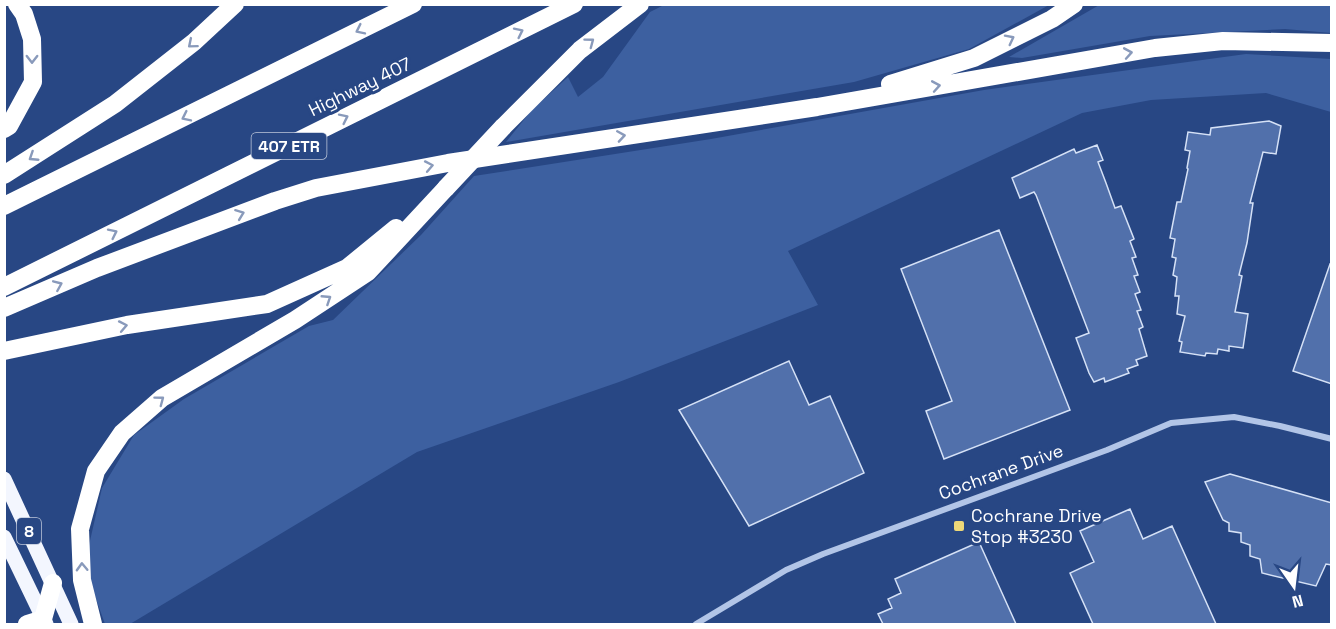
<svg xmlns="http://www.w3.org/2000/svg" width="1336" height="629" viewBox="0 0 1336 629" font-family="'Space Grotesk',sans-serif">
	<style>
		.green { fill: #3d60a0 }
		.building { fill: #5170ab; stroke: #d5e1f6; stroke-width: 1.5 }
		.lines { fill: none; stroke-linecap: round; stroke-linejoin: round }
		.minor { stroke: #b2c5e7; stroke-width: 6 }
		.primary { stroke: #f3f6fe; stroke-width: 15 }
		.motorway { stroke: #fff; stroke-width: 18 }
		.motorway-bridge { stroke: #fff; stroke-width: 18 }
		.oneway { stroke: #899abb }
		.poi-dot { fill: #eed878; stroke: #284784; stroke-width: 2 }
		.labels { text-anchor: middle; stroke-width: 6; stroke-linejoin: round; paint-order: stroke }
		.shield { fill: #284784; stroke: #bec8da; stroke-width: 1.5 }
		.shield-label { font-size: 16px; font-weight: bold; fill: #fff }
		.street-label { font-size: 18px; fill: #fff; stroke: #284784 }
		.poi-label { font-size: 18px; fill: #fff; stroke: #284784; text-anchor: start }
	</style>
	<rect width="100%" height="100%" fill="#284784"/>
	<path class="green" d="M 1101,4 L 1331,5 L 1331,33 L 1285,29 L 1150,36 L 1022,58 L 1009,57 Z
		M 664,5 L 1049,5 L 969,49 L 854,82 L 506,142 L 531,111 L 568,77 L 578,97 L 603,77 L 650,12 Z
		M 1246,54 L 1331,59 L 1331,112 L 1266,93 L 1151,100 L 1082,113 L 788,251 L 818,305 L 619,382 L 417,452 L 130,624 L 105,624 L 88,577 L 87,554 L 102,488 L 134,435 L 184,399 L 309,326 L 333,320 L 421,235 L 474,176 L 711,139 L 984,90 Z"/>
	<path class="building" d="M 1269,121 L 1281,126 L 1276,154 L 1263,152 L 1250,203 L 1253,203 L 1247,243 L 1239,275 L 1242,276 L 1235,312 L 1248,314 L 1243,348 L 1229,346 L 1229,351 L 1218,349 L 1217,354 L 1206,353 L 1205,356 L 1180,352 L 1182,342 L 1179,341 L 1185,316 L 1177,314 L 1179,296 L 1175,296 L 1177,277 L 1173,275 L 1176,258 L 1172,257 L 1175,239 L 1170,238 L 1177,202 L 1181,202 L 1188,169 L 1187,168 L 1190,151 L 1185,150 L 1188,132 L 1210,135 L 1211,128 Z
		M 1097,145 L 1103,160 L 1098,162 L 1106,183 L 1115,208 L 1121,206 L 1134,239 L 1130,241 L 1136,257 L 1132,258 L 1138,275 L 1134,276 L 1140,292 L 1135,294 L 1141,310 L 1137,311 L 1143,327 L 1139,329 L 1147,356 L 1136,360 L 1138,365 L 1127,369 L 1129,373 L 1105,382 L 1104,378 L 1094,382 L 1089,373 L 1076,338 L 1089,333 L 1036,195 L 1034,192 L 1020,198 L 1012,178 L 1074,149 L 1076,153 Z
		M 999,230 L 1070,410 L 944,459 L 926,411 L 952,401 L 901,269 Z
		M 1330,264 L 1332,265 L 1332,384 L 1293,371 Z
		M 789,361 L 809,405 L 830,396 L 864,473 L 749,526 L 679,410 Z
		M 1230,474 L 1332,503 L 1332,565 L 1326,564 L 1316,586 L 1262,573 L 1260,559 L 1250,556 L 1250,545 L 1241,542 L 1241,533 L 1229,531 L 1229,523 L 1223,520 L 1205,482 Z
		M 1130,509 L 1143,539 L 1172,526 L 1216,624 L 1093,624 L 1070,573 L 1094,562 L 1080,531 Z
		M 979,542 L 1016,624 L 883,624 L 878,614 L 892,608 L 888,599 L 901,593 L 895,579 Z"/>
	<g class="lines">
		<path class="minor" d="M 696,624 L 786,570 L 823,554 L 1107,450 L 1171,423 L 1234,417 L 1280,426 L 1332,439"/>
		<path class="primary" d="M 4,479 L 71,624
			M 4,537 L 46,624"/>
		<path class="motorway" d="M 890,84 L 974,58 L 1052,19 L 1074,4
			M 503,127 L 580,50 L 640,4
			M 4,129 L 9,126 L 33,82 L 32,39 L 24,14 L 17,4
			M 4,175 L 115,104 L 194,42 L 235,4
			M 4,206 L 413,4
			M 4,287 L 574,4
			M 4,308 L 97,268 L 275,201 L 316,188 L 448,163 L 817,107 L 1155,48 L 1223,41 L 1332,43
			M 4,351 L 127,325 L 267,304 L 347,268 L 396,228
			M 27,624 L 43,619 L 53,583
			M 93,624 L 82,580 L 80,529 L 96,471 L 122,433 L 162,398 L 295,320 L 368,272 L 446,188"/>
		<path class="motorway-bridge" d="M 446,188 L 503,127"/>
	</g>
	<defs><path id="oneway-chevron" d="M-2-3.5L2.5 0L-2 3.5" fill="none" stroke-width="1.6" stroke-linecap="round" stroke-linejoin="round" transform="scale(1.5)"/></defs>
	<g class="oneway">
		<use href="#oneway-chevron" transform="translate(360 30) rotate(154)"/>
		<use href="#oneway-chevron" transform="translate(519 32) rotate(-26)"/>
		<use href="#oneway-chevron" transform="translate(1010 39) rotate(-27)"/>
		<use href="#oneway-chevron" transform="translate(590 42) rotate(-37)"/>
		<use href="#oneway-chevron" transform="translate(192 44) rotate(140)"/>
		<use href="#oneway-chevron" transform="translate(1128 53) rotate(-10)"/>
		<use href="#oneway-chevron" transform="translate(32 59) rotate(90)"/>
		<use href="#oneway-chevron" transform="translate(936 86) rotate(-10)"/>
		<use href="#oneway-chevron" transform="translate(186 117) rotate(154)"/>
		<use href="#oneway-chevron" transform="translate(344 118) rotate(-26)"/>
		<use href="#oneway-chevron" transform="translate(621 136) rotate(-9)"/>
		<use href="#oneway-chevron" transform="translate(33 157) rotate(147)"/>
		<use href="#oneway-chevron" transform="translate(429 166) rotate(-11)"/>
		<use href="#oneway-chevron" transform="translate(240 214) rotate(-21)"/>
		<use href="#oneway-chevron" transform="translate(113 233) rotate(-26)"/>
		<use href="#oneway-chevron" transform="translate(58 285) rotate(-23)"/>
		<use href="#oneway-chevron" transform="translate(327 299) rotate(-33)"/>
		<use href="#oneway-chevron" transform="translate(123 326) rotate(-11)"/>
		<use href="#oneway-chevron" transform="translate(160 400) rotate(-37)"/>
		<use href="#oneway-chevron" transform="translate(82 567) rotate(-92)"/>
	</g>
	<rect class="poi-dot" x="953" y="520" width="12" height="12" rx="3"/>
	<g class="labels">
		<g class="shield">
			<rect x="251.5" y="133" width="75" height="26" rx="4.5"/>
			<rect x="17" y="518" width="24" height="26" rx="4.5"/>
		</g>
		<g class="shield-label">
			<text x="289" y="152">407 ETR</text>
			<text x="29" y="537">8</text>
		</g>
		<g class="street-label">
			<text transform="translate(360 87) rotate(-26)" y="6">Highway 407</text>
			<text transform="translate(1001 472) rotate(-20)" y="6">Cochrane Drive</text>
		</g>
		<g class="poi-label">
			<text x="971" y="522">Cochrane Drive<tspan x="971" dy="21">Stop #3230</tspan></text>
		</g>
	</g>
	<rect width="1336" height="629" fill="none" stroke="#ffffff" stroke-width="12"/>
	<g transform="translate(1294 587) rotate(166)" stroke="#284784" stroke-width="4.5" paint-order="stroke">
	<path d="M0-4.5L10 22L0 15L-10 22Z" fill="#ffffff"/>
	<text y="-9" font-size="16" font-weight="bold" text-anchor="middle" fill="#ffffff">N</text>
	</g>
</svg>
